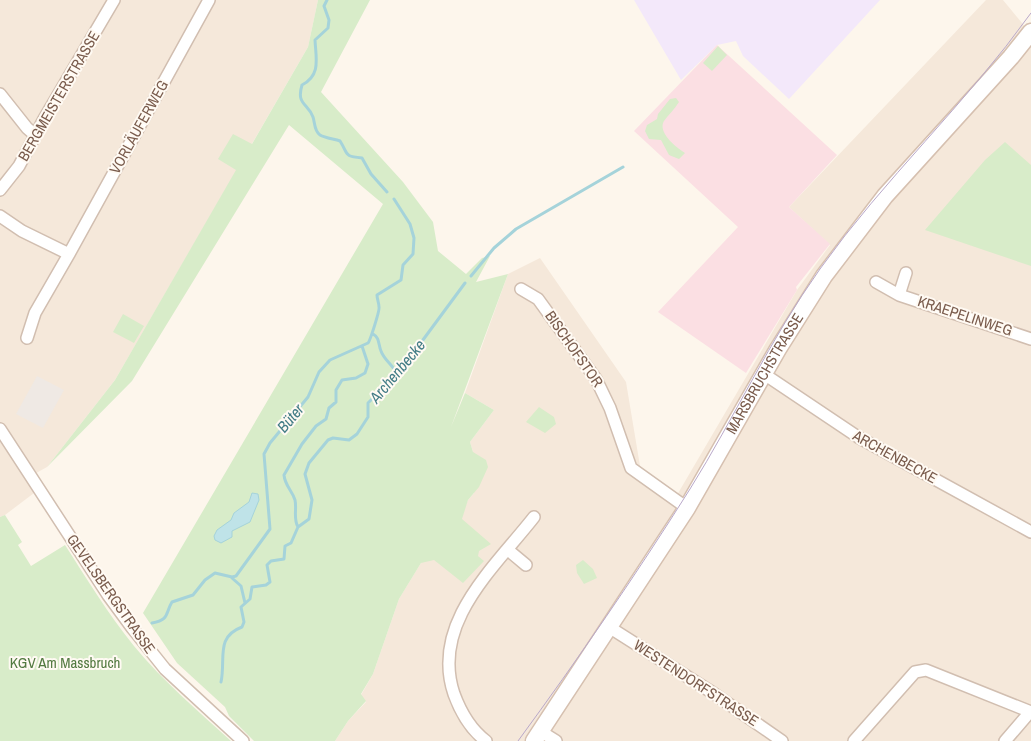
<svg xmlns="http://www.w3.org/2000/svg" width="1031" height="741" viewBox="0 0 1031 741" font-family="'Archivo Narrow',sans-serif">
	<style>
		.residential { fill: #f5e8da }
		.industrial { fill: #efe9e4 }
		.education { fill: #f3e8fa }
		.medical { fill: #fbdfe3 }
		.green { fill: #d8ecc9 }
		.water { fill: #bfe3e8; stroke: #a5d3da }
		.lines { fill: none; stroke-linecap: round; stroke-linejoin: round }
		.stream { stroke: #a5d3da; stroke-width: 3 }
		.street-casing { stroke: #d1beb0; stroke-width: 14 }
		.secondary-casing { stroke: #d6c0b0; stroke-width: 19 }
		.street { stroke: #fff; stroke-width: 11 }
		.secondary { stroke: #fff; stroke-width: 16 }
		.tram { stroke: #b9a8c9; stroke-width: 1 }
		.labels { text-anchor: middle; stroke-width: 4; stroke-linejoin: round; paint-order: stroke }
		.street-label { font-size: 15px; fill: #7a5c4d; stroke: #fffaf3 }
		.park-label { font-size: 15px; fill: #537a41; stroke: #fffaf3 }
		.water-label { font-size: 16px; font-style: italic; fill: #437c86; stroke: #fffaf3 }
	</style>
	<rect width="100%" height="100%" fill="#fdf6ec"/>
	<path class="residential" d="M 0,0 L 318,0 L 308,47 L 115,380 L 47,467 L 29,477 L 38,490 L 5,515 L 0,517 Z
		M 986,0 L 1003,0 L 1031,34 L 1031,741 L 335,741 L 348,721 L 366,702 L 361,695 L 373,674 L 399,599 L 421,563 L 463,512 L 468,500 L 474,493 L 473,452 L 470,442 L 494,410 L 465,393 L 508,274 L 540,258 L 626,382 L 641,472 L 677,495 L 797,290 L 830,245 L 789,207 Z"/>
	<path class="industrial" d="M 37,376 L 64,390 L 43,428 L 16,414 Z"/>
	<path class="education" d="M 634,0 L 880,0 L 789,99 L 743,56 L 736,41 L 717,45 L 681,80 Z"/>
	<path class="medical" d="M 717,45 L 837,155 L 789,207 L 830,244 L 796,287 L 797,290 L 746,373 L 658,312 L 738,227 L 634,131 Z"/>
	<path class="green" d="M 318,0 L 370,0 L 321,92 L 403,182 L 433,222 L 438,251 L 466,274 L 482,258 L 490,256 L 476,282 L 508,274 L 451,427 L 465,393 L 494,410 L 470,442 L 473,452 L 486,460 L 488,467 L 479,487 L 468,500 L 462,519 L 491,544 L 479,551 L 478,556 L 484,561 L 463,583 L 434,560 L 421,563 L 399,599 L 373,674 L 361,694 L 366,701 L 348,721 L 335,741 L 254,741 L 229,716 L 225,707 L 177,663 L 143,613 L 383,204 L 289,125 L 132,381 L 47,467 L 115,380 L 236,170 L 218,159 L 233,134 L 252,144 L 308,47 Z
		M 718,46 L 727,55 L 712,71 L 703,63 Z
		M 676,98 L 679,102 C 675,109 668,115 664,121 C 657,133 677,148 685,153 L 679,159 L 669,155 L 661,140 L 649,139 L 645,131 L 647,125 L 657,119 L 658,114 L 670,99 Z
		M 1005,142 L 1031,165 L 1031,266 L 925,230 L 985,160 Z
		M 123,314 L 144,326 L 134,343 L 113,332 Z
		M 539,407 L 554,417 L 556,424 L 545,433 L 526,422 Z
		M 5,515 L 22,542 L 18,545 L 31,566 L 65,545 C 87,579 108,614 134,646 C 163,681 198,711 231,741 L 0,741 L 0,517 Z
		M 583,560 L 593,569 L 597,578 L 584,584 L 577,573 L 576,565 Z"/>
	<path class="water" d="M 252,493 L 258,494 L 259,500 L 250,522 L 232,531 L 232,537 L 221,543 L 215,540 L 214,536 L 217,530 L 231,520 L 234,513 L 249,502 Z"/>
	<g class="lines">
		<path class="stream" d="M 327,0 L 324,6 L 329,20 L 328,28 L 315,40 C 316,59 321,75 302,85 C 296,105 308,103 313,117 C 315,123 314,131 320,135 C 325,138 334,139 340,141 C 349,155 343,156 362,158 L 371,174 L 387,192
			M 471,276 L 494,248 L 516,229 L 623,167
			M 373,334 C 380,338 378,344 381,351 C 384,360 393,365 397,374
			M 298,527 C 293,519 297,509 295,500 C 292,490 285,486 284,475 L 302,444 L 316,426 L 326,419 L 329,408 L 336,402 L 336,390 L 342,380 L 356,378 L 365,373 L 368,364 L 362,346
			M 232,578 L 241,586 L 245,603
			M 152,623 C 170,620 165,613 172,602 L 193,595 L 205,580 L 215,573 L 232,577 L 236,576 L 270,529 L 264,454 L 270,443 L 308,397 L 319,372 L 330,360 L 368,343 C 370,341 380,310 379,307 C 379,303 377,299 377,295 L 401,280 L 403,265 L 413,254 L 414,238 L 410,224 L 394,199
			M 221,682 C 226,659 215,637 242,627 L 244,622 L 241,607 L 250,599 L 252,587 L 266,585 L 270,582 L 267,565 L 271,561 L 284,559 L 285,546 L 291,543 L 298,527 L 309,519 L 312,500 L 305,474 L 309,463 L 328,440 L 333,438 L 349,440 L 357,434 L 368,417 L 368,403 L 400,371 L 465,283"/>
		<defs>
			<path id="street" d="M 0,94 L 27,128 L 35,135
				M 0,190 L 19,166 L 44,119 L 114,0
				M 0,216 L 22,231 L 69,254 L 209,0
				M 876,282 L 899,295 L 1031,339
				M 521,289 L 538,299 L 596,379 L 610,408 L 631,468 L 687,508
				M 899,295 L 906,273
				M 27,338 L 35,313 L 69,254
				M 764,374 L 858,437 L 1031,532
				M 0,429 L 108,595 L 133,629 L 165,669 L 243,741
				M 508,550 L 526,565
				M 609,627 L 713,693 L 782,741
				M 540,731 L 556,741
				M 486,741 C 470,729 461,713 454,694 C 430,623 495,567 534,517
				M 854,741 L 915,672 L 926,670 L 1031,712
				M 1005,741 L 1030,712"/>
			<g id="secondary">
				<path id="s1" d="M 534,741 L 687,508 L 778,349 L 824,276 L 885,196 L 1011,57 L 1031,32"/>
			</g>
		</defs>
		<use href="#street" class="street-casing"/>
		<use href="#secondary" class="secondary-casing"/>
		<use href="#street" class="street"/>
		<use href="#secondary" class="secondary"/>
		<path class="tram" d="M 518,741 C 578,659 636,575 690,489 C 735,417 770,339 820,269 C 884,179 966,104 1031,13"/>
	</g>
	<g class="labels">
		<g class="street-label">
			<text transform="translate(59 96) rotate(-60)" y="5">BERGMEISTERSTRASSE</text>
			<text transform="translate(139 127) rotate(-61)" y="5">VORLÄUFERWEG</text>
			<text transform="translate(965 316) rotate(18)" y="5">KRAEPELINWEG</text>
			<text transform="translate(574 349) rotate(55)" y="5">BISCHOFSTOR</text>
			<text dy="5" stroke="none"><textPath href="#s1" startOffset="434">MARSBRUCHSTRASSE</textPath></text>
			<text transform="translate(895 457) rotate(29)" y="5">ARCHENBECKE</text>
			<text transform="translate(111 594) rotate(55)" y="5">GEVELSBERGSTRASSE</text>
			<text transform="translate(696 683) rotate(33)" y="5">WESTENDORFSTRASSE</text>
		</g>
		<g class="park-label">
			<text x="65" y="668">KGV Am Massbruch</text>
		</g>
		<g class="water-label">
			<text transform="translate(397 371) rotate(-50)" y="6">Archenbecke</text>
			<text transform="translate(290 418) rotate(-50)" y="6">Büter</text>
		</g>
	</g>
</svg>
